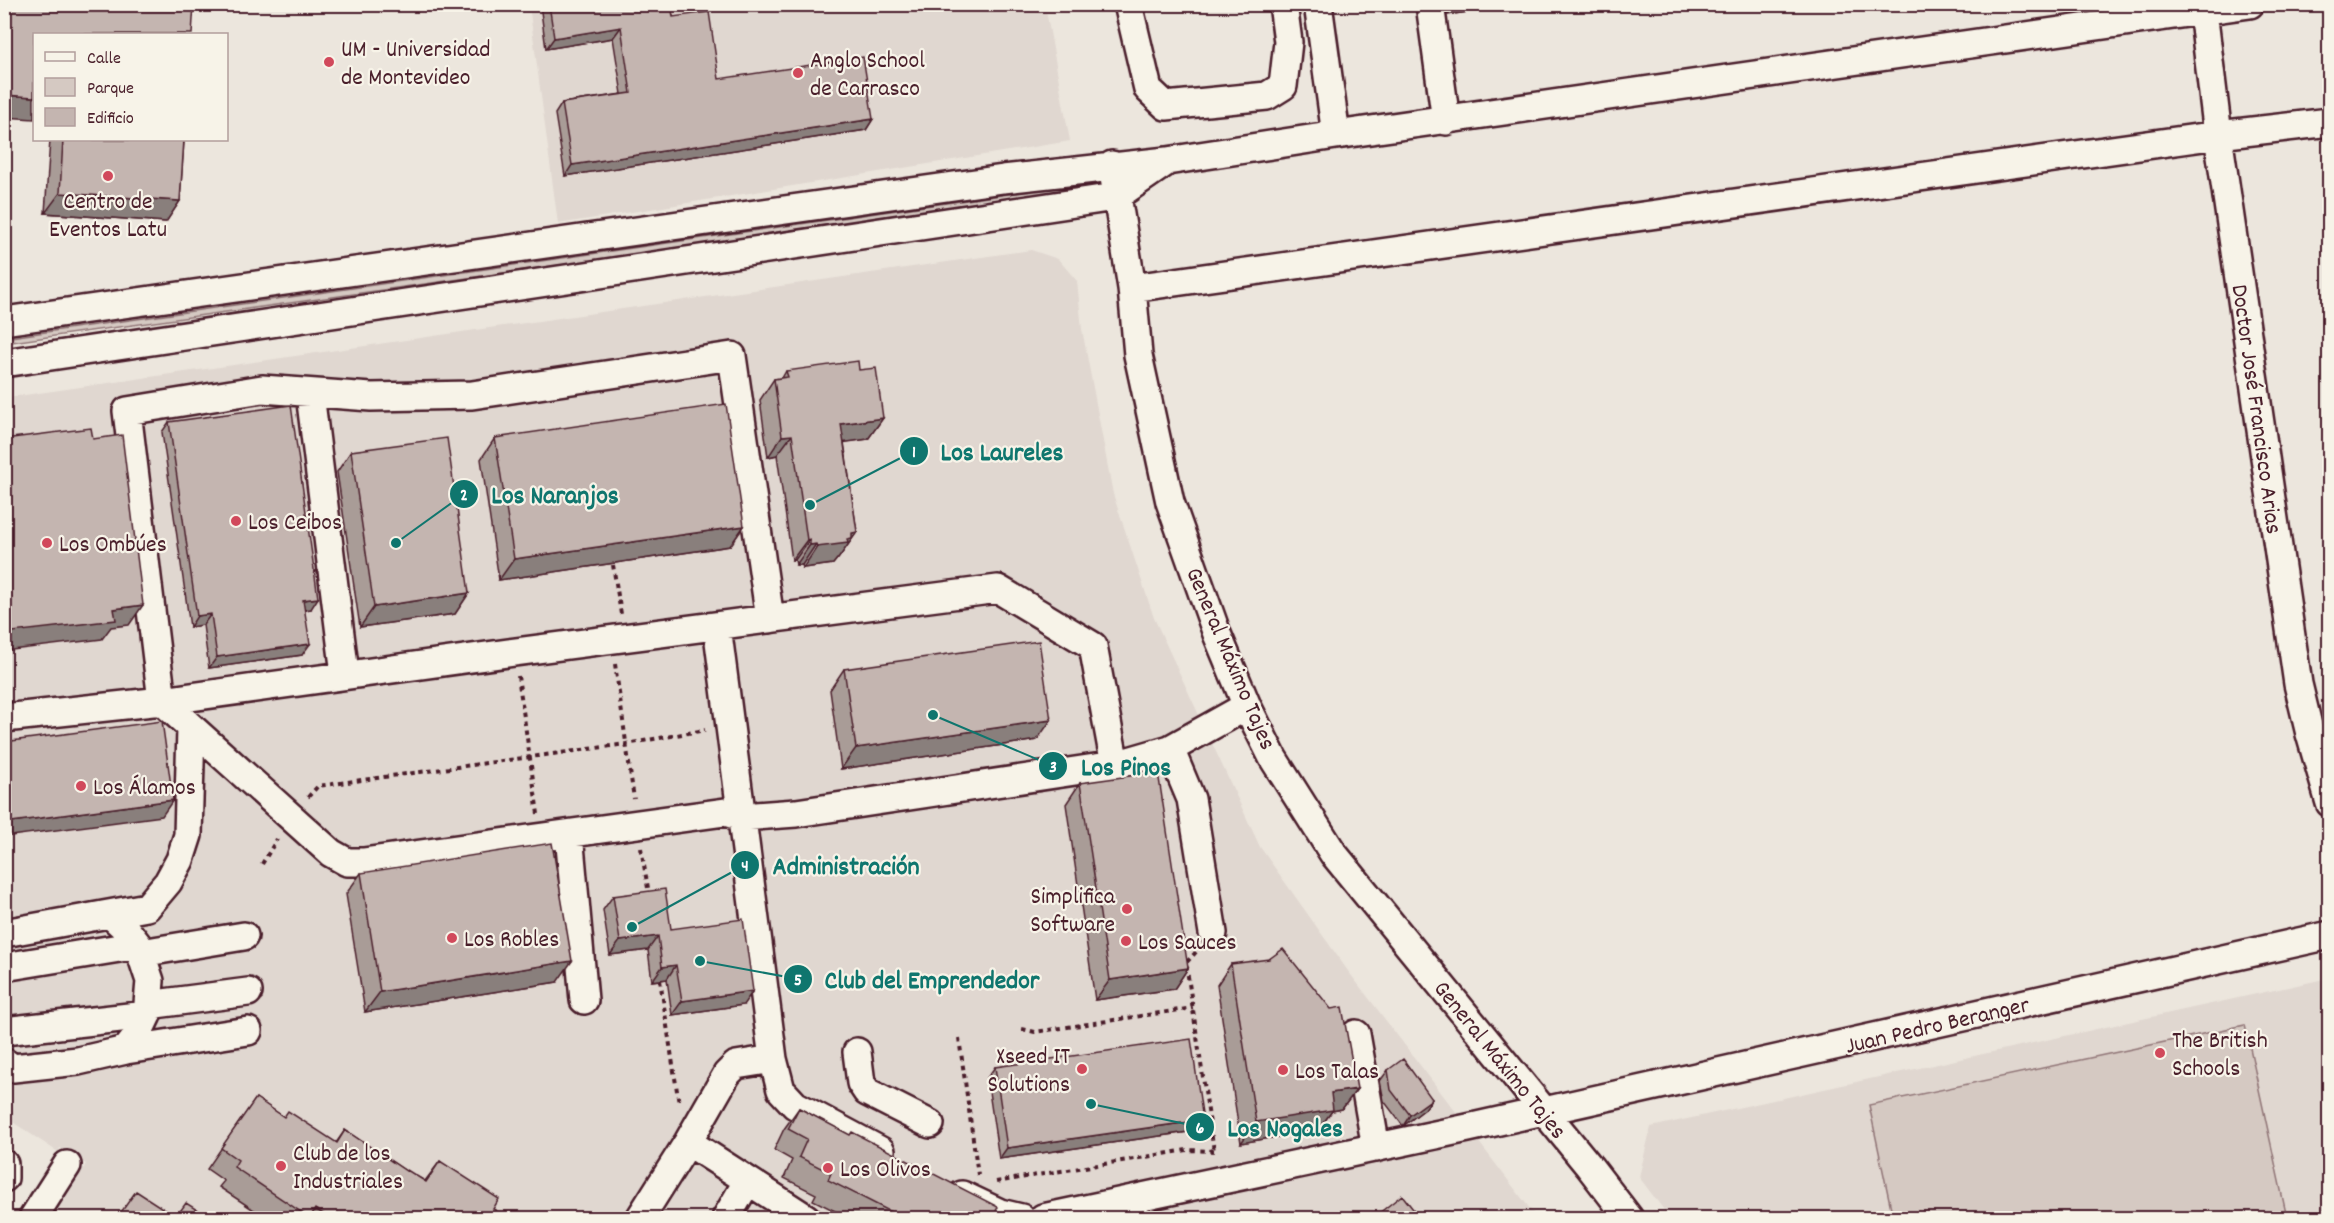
<svg xmlns="http://www.w3.org/2000/svg" width="2334" height="1223" viewBox="0 0 2334 1223" font-family="Dekko,sans-serif">
	<style>
		.built { fill: #e0d7d0 }
		.green { fill: #d5c9c2; stroke: #907476; stroke-width: 1.5 }
		.lines { fill: none; stroke-linecap: round; stroke-linejoin: round }
		.minor-casing { stroke: #4a1f2b; stroke-width: 32 }
		.path { stroke: #4a1f2b; stroke-width: 4; stroke-dasharray: 4.5 4.5; stroke-linecap: butt }
		.minor { stroke: #f7f3e8; stroke-width: 27 }
		.wall { fill: #a99c97; stroke: #4a1f2b; stroke-width: 1.5 }
		.shaded-wall { fill: #897f7b; stroke: #4a1f2b; stroke-width: 1.5 }
		.building { fill: #c4b5b0; stroke: #4a1f2b; stroke-width: 1.5 }
		.poi-dot { fill: #d1495b; stroke: #f7f3e8; stroke-width: 2 }
		.labels { text-anchor: middle; stroke-width: 4.5; stroke-linejoin: round; paint-order: stroke }
		.poi-label { font-size: 24px; fill: #4a1f2b; stroke: #f7f3e8; text-anchor: start }
		.street-label { font-size: 24px; fill: #4a1f2b; stroke: #f7f3e8 }
		.leader { fill: none; stroke: #0f766e; stroke-width: 2 }
		.callout-dot { fill: #0f766e; stroke: #f7f3e8; stroke-width: 2 }
		.mark-label { font-size: 18px; text-anchor: middle; font-weight: bold; fill: #fff }
		.callout-label { font-size: 26px; text-anchor: middle; font-weight: bold; fill: #0f766e; stroke: #f7f3e8; stroke-width: 4.5; stroke-linejoin: round; paint-order: stroke }
	</style>
	<rect width="100%" height="100%" fill="#ece6dd"/>
	<filter id="ink" filterUnits="userSpaceOnUse"><feTurbulence type="fractalNoise" baseFrequency=".0167" numOctaves="2"/><feDisplacementMap in="SourceGraphic" scale="12" xChannelSelector="R" yChannelSelector="G"/><feConvolveMatrix kernelMatrix="1 2 1 2 8 2 1 2 1" color-interpolation-filters="sRGB"/></filter>
	<g filter="url(#ink)">
		<path class="built" d="M 529,5 L 1045,5 L 1070,141 L 558,224 Z
			M 1031,250 L 1058,259 L 1077,281 L 1082,329 L 1113,494 L 1154,618 L 1260,847 L 1348,971 L 1537,1218 L 52,1218 L 86,1164 L 60,1148 L 58,1152 L 5,1117 L 4,398 Z
			M 2329,978 L 2329,1218 L 1670,1218 L 1639,1177 L 1651,1127 Z"/>
		<path class="green" d="M 1093,182 L 1098,185 L 1094,190 L 5,343 L 4,338 Z
			M 2245,1025 L 2287,1218 L 1893,1218 L 1869,1105 Z"/>
		<g class="lines">
			<defs>
				<path id="minor" d="M 1128,4 L 1148,89 L 1166,106 L 1267,96 L 1283,86 L 1288,42 L 1283,4
					M 1318,4 L 1336,135
					M 1430,4 L 1446,121
					M 2203,11 L 2218,135 L 2298,684 L 2310,734 L 2330,803
					M 1112,165 L 1132,288 L 1138,355 L 1170,502 L 1217,634 L 1247,706 L 1273,758 L 1333,853 L 1589,1166 L 1629,1218
					M 1132,288 L 2218,135 L 2330,122
					M 4,321 L 1003,179 L 1167,161 L 1336,135 L 2250,4
					M 4,363 L 1115,197 L 1166,162
					M 310,394 L 345,674
					M 770,619 L 732,356 L 472,395 L 371,397 L 262,389 L 127,411 L 162,701 L 331,853 L 347,862 L 363,862 L 725,812 L 742,817 L 796,813 L 1115,765 L 1170,749
					M 717,626 L 773,1059 L 781,1090 L 795,1105 L 881,1151
					M 4,718 L 162,701 L 515,652 L 998,589 L 1093,646 L 1115,765
					M 569,834 L 584,1000
					M 4,933 L 147,907 L 168,882 L 180,860 L 188,835 L 191,729
					M 1213,933 L 1191,799 L 1170,749 L 1247,706
					M 141,953 L 244,936
					M 4,967 L 138,945
					M 148,1005 L 248,992
					M 4,1031 L 147,1015
					M 1356,1034 L 1376,1148
					M 126,1050 L 248,1031
					M 857,1052 L 861,1083 L 867,1092 L 930,1124
					M 4,1062 L 13,1068 L 78,1061 L 126,1050 L 137,1036 L 147,1015 L 150,981 L 138,945 L 124,927 L 111,915
					M 688,1142 L 806,1218
					M 4,1164 L 4,1178
					M 962,1195 L 1000,1213 L 1021,1218
					M 33,1218 L 67,1165
					M 640,1218 L 688,1142 L 727,1074 L 736,1065 L 773,1059
					M 726,1218 L 747,1182
					M 1043,1218 L 1468,1128 L 2330,935"/>
			</defs>
			<use href="#minor" class="minor-casing"/>
			<path class="path" d="M 613,565 L 621,614
				M 615,664 L 634,799
				M 518,676 L 538,814
				M 308,797 L 318,786 L 626,744 L 705,730
				M 641,848 L 649,894
				M 262,864 L 277,839
				M 1196,952 L 1186,963 L 1214,1151
				M 660,980 L 679,1104
				M 1022,1029 L 1035,1032 L 1193,1008
				M 959,1038 L 978,1175
				M 996,1182 L 1187,1150 L 1214,1151"/>
			<use href="#minor" class="minor"/>
		</g>
		<path class="wall" d="M 540,4 L 671,4 L 673,17 L 719,79 L 873,119 L 866,130 L 565,176 L 555,114 L 562,103 L 622,94 L 613,38 L 546,49 Z
			M 1445,4 L 1525,4 L 1447,15 Z
			M 50,140 L 184,140 L 180,201 L 166,222 L 45,213 Z
			M 859,370 L 883,418 L 868,439 L 844,442 L 857,532 L 838,559 L 837,559 L 833,564 L 803,568 L 802,565 L 796,565 L 795,560 L 792,560 L 777,455 L 768,457 L 760,400 L 774,379 L 782,378 L 786,371 Z
			M 169,422 L 311,609 L 305,610 L 302,655 L 209,668 L 203,625 L 190,627 L 162,432 Z
			M 495,438 L 744,526 L 730,546 L 499,580 L 481,459 Z
			M 351,451 L 469,593 L 455,614 L 360,627 L 337,472 Z
			M 844,669 L 1037,740 L 841,769 L 830,690 Z
			M 1080,783 L 1188,968 L 1174,989 L 1095,1000 L 1066,804 Z
			M 361,873 L 557,982 L 365,1012 L 346,894 Z
			M 613,896 L 671,929 L 743,1005 L 672,1015 L 667,979 L 652,981 L 648,950 L 610,955 L 603,910 Z
			M 1231,964 L 1357,1089 L 1342,1109 L 1332,1111 L 1318,1130 L 1241,1143 L 1217,985 Z
			M 995,1067 L 1195,1131 L 999,1159 L 987,1078 Z
			M 1388,1070 L 1432,1099 L 1425,1109 L 1403,1126 L 1384,1101 L 1380,1081 Z
			M 256,1098 L 284,1117 L 336,1143 L 345,1130 L 406,1171 L 425,1181 L 440,1161 L 493,1209 L 507,1218 L 266,1218 L 219,1187 L 224,1181 L 207,1169 Z
			M 799,1108 L 994,1215 L 999,1218 L 849,1218 L 813,1200 L 816,1194 L 784,1178 L 792,1160 L 774,1150 L 784,1129 Z"/>
		<path class="shaded-wall" d="M 1455,4 L 1525,4 L 1447,15 Z
			M 621,27 L 613,38 L 546,49 L 554,38 Z
			M 4,95 L 34,97 L 34,119 L 4,117 Z
			M 873,119 L 866,130 L 565,176 L 572,165 Z
			M 60,193 L 180,201 L 166,222 L 45,213 Z
			M 883,418 L 868,439 L 827,445 L 841,424 Z
			M 792,435 L 777,455 L 768,457 L 782,436 Z
			M 744,526 L 730,546 L 499,580 L 514,559 Z
			M 857,532 L 838,559 L 837,559 L 833,564 L 803,568 L 817,547 L 852,533 Z
			M 810,539 L 795,560 L 792,560 L 807,540 Z
			M 816,544 L 802,565 L 796,565 L 810,545 Z
			M 469,593 L 455,614 L 360,627 L 374,607 Z
			M 318,598 L 311,609 L 296,611 L 303,600 Z
			M 143,605 L 129,625 L 111,627 L 102,639 L 4,651 L 4,633 L 114,609 Z
			M 211,614 L 203,625 L 190,627 L 197,616 Z
			M 310,644 L 302,655 L 209,668 L 217,657 Z
			M 1051,720 L 1037,740 L 841,769 L 856,748 Z
			M 173,800 L 162,816 L 4,837 L 4,823 Z
			M 658,936 L 648,950 L 610,955 L 620,941 Z
			M 572,961 L 557,982 L 365,1012 L 380,992 Z
			M 676,965 L 667,979 L 652,981 L 662,967 Z
			M 1188,968 L 1174,989 L 1095,1000 L 1110,980 Z
			M 753,991 L 743,1005 L 672,1015 L 682,1001 Z
			M 1357,1089 L 1342,1109 L 1332,1111 L 1318,1130 L 1241,1143 L 1256,1122 L 1331,1093 Z
			M 1432,1099 L 1425,1109 L 1403,1126 L 1410,1115 Z
			M 1203,1120 L 1195,1131 L 999,1159 L 1007,1148 Z"/>
		<path class="building" d="M 4,4 L 194,4 L 192,34 L 34,34 L 34,97 L 4,95 Z
			M 549,4 L 671,4 L 673,17 L 709,12 L 719,79 L 863,57 L 873,119 L 572,165 L 562,103 L 631,93 L 621,27 L 554,38 Z
			M 63,140 L 184,140 L 180,201 L 60,193 Z
			M 858,361 L 859,370 L 876,368 L 883,418 L 841,424 L 857,532 L 852,533 L 852,538 L 847,539 L 848,543 L 817,547 L 816,544 L 810,545 L 810,539 L 807,540 L 792,435 L 782,436 L 774,379 L 788,377 L 786,371 Z
			M 726,404 L 744,526 L 514,559 L 495,438 Z
			M 291,405 L 318,598 L 303,600 L 310,644 L 217,657 L 211,614 L 197,616 L 169,422 Z
			M 91,428 L 93,439 L 122,435 L 143,605 L 114,609 L 116,620 L 4,633 L 4,439 Z
			M 447,438 L 469,593 L 374,607 L 351,451 Z
			M 1039,641 L 1051,720 L 856,748 L 844,669 Z
			M 162,721 L 173,800 L 4,823 L 4,742 Z
			M 1158,772 L 1188,968 L 1110,980 L 1080,783 Z
			M 552,843 L 572,961 L 380,992 L 361,873 Z
			M 665,889 L 671,929 L 743,919 L 753,991 L 682,1001 L 676,965 L 662,967 L 658,936 L 620,941 L 613,896 Z
			M 1283,949 L 1331,1009 L 1342,1007 L 1357,1089 L 1331,1093 L 1333,1110 L 1256,1122 L 1231,964 L 1269,959 Z
			M 1191,1039 L 1203,1120 L 1007,1148 L 995,1067 Z
			M 1403,1059 L 1432,1099 L 1410,1115 L 1391,1090 L 1388,1070 Z
			M 256,1098 L 284,1117 L 288,1111 L 337,1143 L 345,1130 L 406,1171 L 407,1170 L 426,1182 L 440,1161 L 499,1199 L 493,1209 L 507,1218 L 330,1218 L 315,1209 L 310,1218 L 234,1167 L 238,1160 L 221,1148 Z
			M 799,1108 L 850,1135 L 852,1132 L 998,1207 L 994,1215 L 999,1218 L 903,1218 L 828,1180 L 831,1173 L 799,1157 L 807,1139 L 788,1129 Z
			M 136,1191 L 176,1217 L 186,1203 L 210,1218 L 117,1218 Z
			M 1402,1195 L 1420,1218 L 1373,1218 Z"/>
	</g>
	<g class="poi-dot">
		<circle cx="329" cy="62" r="6"/>
		<circle cx="798" cy="73" r="6"/>
		<circle cx="108" cy="176" r="6"/>
		<circle cx="236" cy="521" r="6"/>
		<circle cx="47" cy="543" r="6"/>
		<circle cx="81" cy="786" r="6"/>
		<circle cx="1127" cy="909" r="6"/>
		<circle cx="452" cy="938" r="6"/>
		<circle cx="1126" cy="941" r="6"/>
		<circle cx="2160" cy="1053" r="6"/>
		<circle cx="1082" cy="1069" r="6"/>
		<circle cx="1283" cy="1070" r="6"/>
		<circle cx="281" cy="1166" r="6"/>
		<circle cx="828" cy="1168" r="6"/>
	</g>
	<g class="labels">
		<g class="poi-label">
			<text x="341" y="56">UM - Universidad<tspan x="341" dy="28">de Montevideo</tspan></text>
			<text x="810" y="67">Anglo School<tspan x="810" dy="28">de Carrasco</tspan></text>
			<text x="108" y="208" text-anchor="middle">Centro de<tspan x="108" dy="28">Eventos Latu</tspan></text>
			<text x="248" y="529">Los Ceibos</text>
			<text x="59" y="551">Los Ombúes</text>
			<text x="93" y="794">Los Álamos</text>
			<text x="1115" y="903" text-anchor="end">Simplifica<tspan x="1115" dy="28">Software</tspan></text>
			<text x="464" y="946">Los Robles</text>
			<text x="1138" y="949">Los Sauces</text>
			<text x="2172" y="1047">The British<tspan x="2172" dy="28">Schools</tspan></text>
			<text x="1070" y="1063" text-anchor="end">Xseed IT<tspan x="1070" dy="28">Solutions</tspan></text>
			<text x="1295" y="1078">Los Talas</text>
			<text x="293" y="1160">Club de los<tspan x="293" dy="28">Industriales</tspan></text>
			<text x="840" y="1176">Los Olivos</text>
		</g>
		<g class="street-label">
			<text transform="translate(2258 409) rotate(82)" y="8">Doctor José Francisco Arias</text>
			<text transform="translate(1232 658) rotate(67)" y="8">General Máximo Tajes</text>
			<text transform="translate(1937 1024) rotate(-13)" y="8">Juan Pedro Beranger</text>
			<text transform="translate(1501 1059) rotate(51)" y="8">General Máximo Tajes</text>
		</g>
	</g>
	<path class="leader" d="M810 505L914 451M396 543L464 494M933 715L1053 766M632 927L745 865M700 961L798 979M1091 1104L1200 1127"/>
	<g class="callout-dot">
		<circle cx="810" cy="505" r="6"/>
		<circle cx="396" cy="543" r="6"/>
		<circle cx="933" cy="715" r="6"/>
		<circle cx="632" cy="927" r="6"/>
		<circle cx="700" cy="961" r="6"/>
		<circle cx="1091" cy="1104" r="6"/>
		<circle cx="914" cy="451" r="15"/>
		<circle cx="464" cy="494" r="15"/>
		<circle cx="1053" cy="766" r="15"/>
		<circle cx="745" cy="865" r="15"/>
		<circle cx="798" cy="979" r="15"/>
		<circle cx="1200" cy="1127" r="15"/>
	</g>
	<g class="mark-label">
		<text x="914" y="457">1</text>
		<text x="464" y="500">2</text>
		<text x="1053" y="772">3</text>
		<text x="745" y="871">4</text>
		<text x="798" y="985">5</text>
		<text x="1200" y="1133">6</text>
	</g>
	<g class="callout-label">
		<text x="1002" y="460">Los Laureles</text>
		<text x="555" y="503">Los Naranjos</text>
		<text x="1126" y="775">Los Pinos</text>
		<text x="846" y="874">Administración</text>
		<text x="932" y="988">Club del Emprendedor</text>
		<text x="1285" y="1136">Los Nogales</text>
	</g>
	<rect width="2334" height="1223" fill="none" stroke="#f7f3e8" stroke-width="24"/>
	<rect x="12" y="12" width="2310" height="1199" fill="none" stroke="#4a1f2b" stroke-width="2" filter="url(#ink)"/>
	<rect x="33" y="33" width="195" height="108" fill="#f7f3e8" stroke="#b29e9c" stroke-width="1.5"/>
	<rect x="45" y="52" width="30" height="9" fill="#f7f3e8" stroke="#b29e9c" stroke-width="1.5"/>
	<text x="87" y="63" font-size="18" fill="#4a1f2b">Calle</text>
	<rect x="45" y="78" width="30" height="18" fill="#d5c9c2" stroke="#b29e9c" stroke-width="1.5"/>
	<text x="87" y="93" font-size="18" fill="#4a1f2b">Parque</text>
	<rect x="45" y="108" width="30" height="18" fill="#c4b5b0" stroke="#b29e9c" stroke-width="1.5"/>
	<text x="87" y="123" font-size="18" fill="#4a1f2b">Edificio</text>
</svg>
